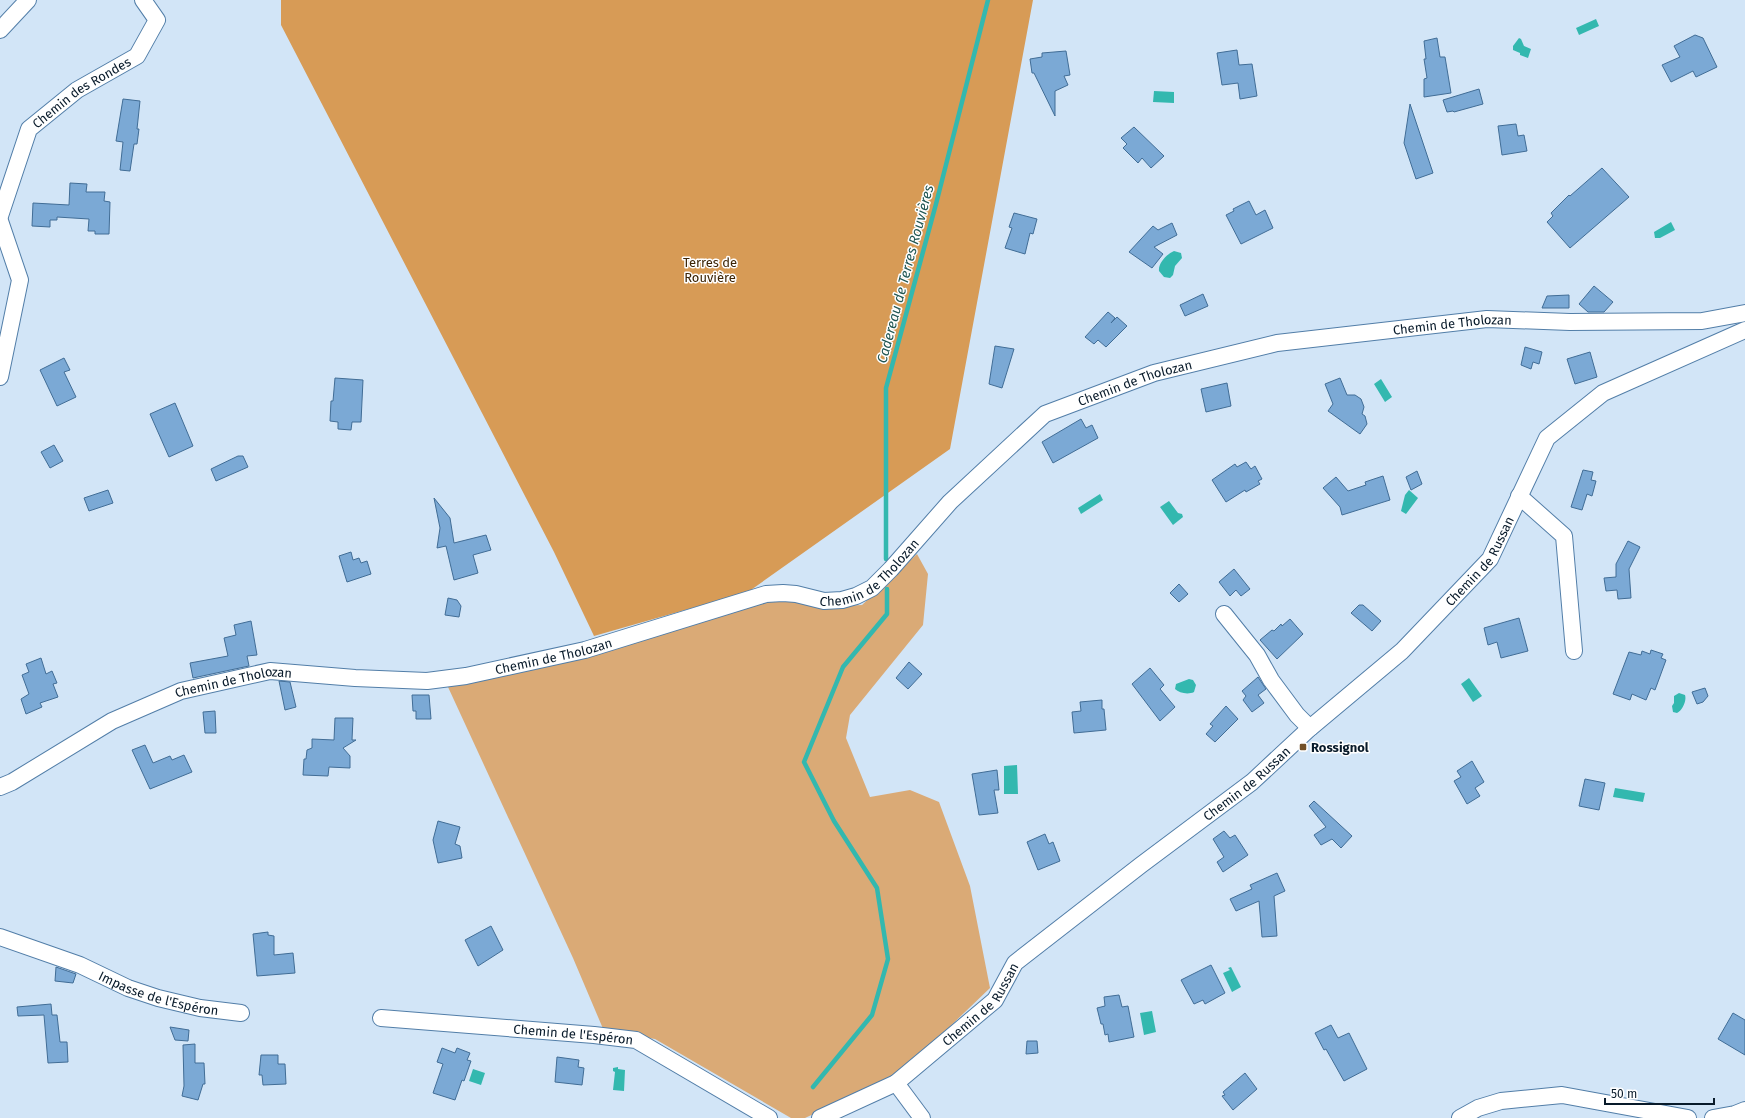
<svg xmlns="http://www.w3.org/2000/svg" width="1745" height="1118" viewBox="0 0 1745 1118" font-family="'Fira Sans',sans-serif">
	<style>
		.green { fill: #daaa76 }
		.forest { fill: #d79b56 }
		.water { fill: #33b8af }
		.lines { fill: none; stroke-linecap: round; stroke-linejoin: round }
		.stream { stroke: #33b8af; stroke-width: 4.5 }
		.building { fill: #7ba9d5; stroke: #416d96 }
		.street-casing { stroke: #527ea8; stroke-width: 18 }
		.street { stroke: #fff; stroke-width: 16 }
		.poi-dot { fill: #725028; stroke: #fff; stroke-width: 1.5 }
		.labels { text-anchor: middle; stroke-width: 3; stroke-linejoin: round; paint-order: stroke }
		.street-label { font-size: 13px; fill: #081a2a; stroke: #fff }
		.park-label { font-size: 13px; fill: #3c2405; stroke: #fff }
		.poi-label { font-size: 13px; font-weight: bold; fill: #081a2a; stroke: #fff; text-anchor: start }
		.water-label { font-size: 14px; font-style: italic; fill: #215652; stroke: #fff }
	</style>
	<rect width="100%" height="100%" fill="#d2e5f7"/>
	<path class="green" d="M 917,554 L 928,574 L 923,625 L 850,715 L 846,738 L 870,797 L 910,790 L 939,802 L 970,886 L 990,988 L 914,1061 L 887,1080 L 805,1118 L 791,1118 L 655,1039 L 604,1031 L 573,958 L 448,687 L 676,629 L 776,599 L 822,607 L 862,605 Z"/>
	<path class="forest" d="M 281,0 L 1033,0 L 950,449 L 748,592 L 594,636 L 554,552 L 281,25 Z"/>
	<path class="water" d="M 1596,19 L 1599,26 L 1579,35 L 1576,28 Z
		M 1519,38 L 1521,39 L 1524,46 L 1531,49 L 1528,58 L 1520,55 L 1520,53 L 1513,50 L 1513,46 Z
		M 1154,91 L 1174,92 L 1174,103 L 1153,102 Z
		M 1671,222 L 1675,230 L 1660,238 L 1655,238 L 1654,232 Z
		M 1174,251 L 1181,253 L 1182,258 L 1175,266 L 1173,275 L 1170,278 L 1164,277 L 1159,271 C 1158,263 1167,254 1174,251 Z
		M 1381,379 L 1392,397 L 1385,402 L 1374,384 Z
		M 1409,490 L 1418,498 L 1406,514 L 1401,511 L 1405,495 Z
		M 1100,494 L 1103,500 L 1081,514 L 1078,508 Z
		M 1169,501 L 1178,513 L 1182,514 L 1183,517 L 1173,525 L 1160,507 Z
		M 1469,678 L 1482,696 L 1473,702 L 1461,684 Z
		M 1189,679 L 1193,680 L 1196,685 L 1194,692 C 1188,695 1179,693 1175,689 L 1176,684 Z
		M 1679,693 L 1685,695 C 1687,701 1682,711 1677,713 L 1673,712 L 1672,706 L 1674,703 L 1674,696 Z
		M 1017,765 L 1018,794 L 1004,794 L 1004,766 Z
		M 1615,788 L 1645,793 L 1643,802 L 1613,797 Z
		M 1231,967 L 1241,987 L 1232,992 L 1223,973 L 1230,970 L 1228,968 Z
		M 1152,1011 L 1156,1032 L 1144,1035 L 1140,1013 Z
		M 618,1067 L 618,1069 L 625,1070 L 624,1091 L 613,1090 L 615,1072 L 613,1071 L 613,1068 Z
		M 473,1069 L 485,1073 L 481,1085 L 469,1081 Z"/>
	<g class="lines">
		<path class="stream" d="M 886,559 L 886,388 L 936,204 L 988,0
			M 813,1087 L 872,1015 L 888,959 L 877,888 L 834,821 L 804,762 L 843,667 L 887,614 L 887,589"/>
	</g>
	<path class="building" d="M 1695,35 L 1703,38 L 1717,67 L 1696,77 L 1693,71 L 1671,82 L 1662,65 L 1680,57 L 1674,46 Z
		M 1437,38 L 1440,57 L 1445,57 L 1451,93 L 1424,97 L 1424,79 L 1427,78 L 1424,59 L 1426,59 L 1424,41 Z
		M 1237,50 L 1239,65 L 1252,64 L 1257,96 L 1240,99 L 1238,83 L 1222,85 L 1217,53 Z
		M 1066,51 L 1070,75 L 1064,76 L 1068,85 L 1055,91 L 1055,116 L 1034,73 L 1032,73 L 1030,59 L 1042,57 L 1042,53 Z
		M 1479,89 L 1483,104 L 1454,112 L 1453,111 L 1447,112 L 1443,100 Z
		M 123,99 L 140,101 L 137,129 L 139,129 L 137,144 L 134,144 L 130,171 L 120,170 L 123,142 L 116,141 Z
		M 1410,104 L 1433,173 L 1416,179 L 1404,143 Z
		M 1516,124 L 1518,136 L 1524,135 L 1527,151 L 1502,155 L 1498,126 Z
		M 1134,127 L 1164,156 L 1151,168 L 1142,158 L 1138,163 L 1123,148 L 1127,144 L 1121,138 Z
		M 1602,168 L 1629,197 L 1570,248 L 1547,222 L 1553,216 L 1551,213 L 1569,195 L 1570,196 Z
		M 70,183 L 87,184 L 86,192 L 105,192 L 104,201 L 110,202 L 109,234 L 95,234 L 95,231 L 88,231 L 89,219 L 57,217 L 57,220 L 50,220 L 50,227 L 32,226 L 33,203 L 69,205 Z
		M 1249,201 L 1256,215 L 1265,210 L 1273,228 L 1241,244 L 1226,215 L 1234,211 L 1233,209 Z
		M 1014,213 L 1037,219 L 1033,234 L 1030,233 L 1025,254 L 1005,248 L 1012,228 L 1009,227 Z
		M 1172,223 L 1177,235 L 1154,247 L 1163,254 L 1152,268 L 1129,252 L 1153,226 L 1158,230 Z
		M 1594,286 L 1613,302 L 1604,312 L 1588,312 L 1579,304 Z
		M 1203,294 L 1208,306 L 1185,316 L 1180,305 Z
		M 1569,295 L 1569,308 L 1542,308 L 1547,296 Z
		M 1108,312 L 1115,318 L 1111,323 L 1117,317 L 1127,326 L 1106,347 L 1098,340 L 1094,344 L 1085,337 Z
		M 995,346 L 1014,349 L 1002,388 L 989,384 Z
		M 1525,347 L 1542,352 L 1539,364 L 1533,362 L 1531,369 L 1521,365 Z
		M 1590,352 L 1597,377 L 1575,384 L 1567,359 Z
		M 64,358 L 70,370 L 64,372 L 76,397 L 57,406 L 40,370 Z
		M 335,378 L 363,380 L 361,422 L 352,422 L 351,430 L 338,429 L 338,422 L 330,421 L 331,401 L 333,401 Z
		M 1340,378 L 1347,395 L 1355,395 L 1361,399 L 1364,407 L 1362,414 L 1365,416 L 1367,424 L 1360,434 L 1328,411 L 1333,404 L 1325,384 Z
		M 1227,383 L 1231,406 L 1206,412 L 1201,389 Z
		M 175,403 L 193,446 L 169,457 L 150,414 Z
		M 1081,419 L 1086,428 L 1092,425 L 1098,438 L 1053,463 L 1042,442 Z
		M 54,445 L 63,461 L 50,468 L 41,452 Z
		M 238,456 L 243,456 L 248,467 L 216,481 L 211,469 Z
		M 1246,462 L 1251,469 L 1255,466 L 1262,479 L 1258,481 L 1260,484 L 1246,492 L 1245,490 L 1226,502 L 1212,480 L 1235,464 L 1237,467 Z
		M 1583,470 L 1593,472 L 1591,480 L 1596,481 L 1592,496 L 1587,494 L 1582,510 L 1571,507 Z
		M 1417,471 L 1422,484 L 1411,490 L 1406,477 Z
		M 1383,476 L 1390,500 L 1342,515 L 1340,507 L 1323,488 L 1336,477 L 1348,491 L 1366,485 L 1365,482 Z
		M 108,490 L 113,503 L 89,511 L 84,498 Z
		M 434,498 L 450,518 L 454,543 L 486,535 L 491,550 L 473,555 L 478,573 L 454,580 L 446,546 L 437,548 L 440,528 Z
		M 1628,541 L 1640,547 L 1629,569 L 1631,598 L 1618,599 L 1617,590 L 1606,591 L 1604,578 L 1616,577 L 1616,564 Z
		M 351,552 L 353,560 L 359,558 L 361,563 L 367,561 L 371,574 L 347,582 L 339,556 Z
		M 1234,569 L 1250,589 L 1241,596 L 1236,590 L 1230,596 L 1219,582 Z
		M 1179,584 L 1188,594 L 1179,602 L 1170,593 Z
		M 448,598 L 457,600 L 461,606 L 459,617 L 445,615 Z
		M 1359,605 L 1363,605 L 1381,621 L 1372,631 L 1351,613 Z
		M 1519,618 L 1528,651 L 1501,658 L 1497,642 L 1488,645 L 1484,628 Z
		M 1290,619 L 1303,634 L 1277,659 L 1260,640 L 1272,630 L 1274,631 L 1281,624 L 1282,626 Z
		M 251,621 L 257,655 L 247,656 L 249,666 L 193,678 L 190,663 L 228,656 L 224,638 L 236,635 L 234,625 Z
		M 1651,650 L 1663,654 L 1661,658 L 1666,660 L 1655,690 L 1651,688 L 1646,700 L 1632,694 L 1630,700 L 1613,694 L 1629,652 L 1641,655 L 1642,651 L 1650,654 Z
		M 41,658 L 46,674 L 52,671 L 57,683 L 53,684 L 58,697 L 40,703 L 42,707 L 26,714 L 21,699 L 29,694 L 22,675 L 29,672 L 26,664 Z
		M 909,662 L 922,674 L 908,689 L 896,678 Z
		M 1150,668 L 1164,685 L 1160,689 L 1175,707 L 1160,721 L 1132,684 Z
		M 1258,677 L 1266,689 L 1258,695 L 1264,703 L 1252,712 L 1243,700 L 1246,696 L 1242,691 Z
		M 279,681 L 290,682 L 296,707 L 285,710 Z
		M 1705,688 L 1708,696 L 1703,702 L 1697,704 L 1692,692 Z
		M 412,695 L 429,695 L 431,719 L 416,719 L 416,711 L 413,711 Z
		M 1102,700 L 1102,709 L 1104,709 L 1106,730 L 1074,733 L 1072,712 L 1081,711 L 1080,702 Z
		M 1226,706 L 1238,719 L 1215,742 L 1206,734 L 1213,726 L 1210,724 Z
		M 215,711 L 216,733 L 205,733 L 203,712 Z
		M 335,718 L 353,718 L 352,740 L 356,740 L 343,748 L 350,756 L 350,768 L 329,767 L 328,776 L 303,775 L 304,759 L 306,759 L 307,750 L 312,748 L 312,739 L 334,740 Z
		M 145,745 L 153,763 L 170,756 L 172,760 L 184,755 L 192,772 L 150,789 L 132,750 Z
		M 1472,761 L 1484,782 L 1475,788 L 1480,796 L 1467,804 L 1454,781 L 1461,777 L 1457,771 Z
		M 997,770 L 999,790 L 994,790 L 998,813 L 979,815 L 972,774 Z
		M 1585,779 L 1605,783 L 1599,810 L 1579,806 Z
		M 1314,801 L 1352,836 L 1341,848 L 1332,839 L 1321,845 L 1314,835 L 1326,827 L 1309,806 Z
		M 438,821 L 460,827 L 455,844 L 460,846 L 462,858 L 438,863 L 433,840 Z
		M 1224,831 L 1230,838 L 1235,835 L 1248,855 L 1223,872 L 1217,862 L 1224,857 L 1213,839 Z
		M 1045,834 L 1049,844 L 1053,842 L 1060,861 L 1038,870 L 1027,842 Z
		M 1277,873 L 1285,891 L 1274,896 L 1277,936 L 1262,937 L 1259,901 L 1236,911 L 1230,899 L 1252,889 L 1250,885 Z
		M 491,926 L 503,950 L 478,966 L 465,940 Z
		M 268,932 L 268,935 L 274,936 L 274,955 L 293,953 L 295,973 L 257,976 L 253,934 Z
		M 1211,965 L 1225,993 L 1205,1004 L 1203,1000 L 1194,1004 L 1181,980 Z
		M 56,967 L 76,974 L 73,983 L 55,981 Z
		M 1119,995 L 1122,1007 L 1128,1006 L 1134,1037 L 1109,1042 L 1108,1034 L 1105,1035 L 1103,1024 L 1101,1024 L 1097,1008 L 1105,1006 L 1104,997 Z
		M 51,1004 L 52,1015 L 57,1015 L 60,1042 L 67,1042 L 68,1062 L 48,1063 L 44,1015 L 18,1016 L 17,1007 Z
		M 1733,1013 L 1745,1020 L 1745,1055 L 1718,1039 Z
		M 1331,1025 L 1338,1038 L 1349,1033 L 1367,1069 L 1344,1081 L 1326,1049 L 1324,1050 L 1315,1033 Z
		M 170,1027 L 189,1030 L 188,1041 L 175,1040 Z
		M 1027,1041 L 1037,1041 L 1038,1053 L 1026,1054 Z
		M 195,1044 L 195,1063 L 204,1063 L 205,1084 L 203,1084 L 198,1100 L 182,1096 L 184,1086 L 183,1045 Z
		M 442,1048 L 455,1053 L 457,1048 L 470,1053 L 467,1060 L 471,1061 L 464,1081 L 462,1080 L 455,1100 L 433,1093 L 443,1064 L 437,1062 Z
		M 261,1055 L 278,1055 L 278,1064 L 285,1064 L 286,1084 L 263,1085 L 262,1075 L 259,1075 Z
		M 557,1057 L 579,1060 L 578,1067 L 584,1068 L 582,1085 L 555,1082 Z
		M 1245,1073 L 1257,1089 L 1233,1110 L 1222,1096 L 1225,1095 L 1223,1092 Z"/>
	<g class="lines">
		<defs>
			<g id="street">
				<path d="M 0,30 L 28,0"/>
				<path id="s1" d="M 0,216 L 29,129 L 77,90 L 137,56 L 157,20 L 143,0"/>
				<path d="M 0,221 L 20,280 L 0,377"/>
				<path d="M 1519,496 L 1564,536 L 1574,651"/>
				<path d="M 1224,614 L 1257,655 L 1271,680 L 1297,715 L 1310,728"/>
				<path id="s2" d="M 0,787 L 12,782 L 112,721 L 181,691 L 270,671 L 355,678 L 427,681 L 466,676 L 585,650 L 766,594 L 783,593 L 796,594 L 824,601 L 842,600 L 856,596 L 872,588 L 891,569 L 950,502 L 1045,414 L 1154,373 L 1277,343 L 1487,319 L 1570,322 L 1702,321 L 1745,313"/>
				<path id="s3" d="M 0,937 L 80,965 L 128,988 L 158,998 L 200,1008 L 241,1013"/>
				<path id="s4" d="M 381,1018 L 594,1035 L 636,1040 L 769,1118"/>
				<path d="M 896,1083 L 922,1118"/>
				<path id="s5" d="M 820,1118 L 896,1083 L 995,1000 L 1015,963 L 1141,865 L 1252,782 L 1310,728 L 1402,651 L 1490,559 L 1547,438 L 1603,393 L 1745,330"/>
				<path d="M 1460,1118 L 1478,1108 L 1501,1101 L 1562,1095 L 1688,1118"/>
				<path d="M 1713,1118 L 1735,1114 L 1745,1110"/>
			</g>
		</defs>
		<use href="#street" class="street-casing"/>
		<use href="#street" class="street"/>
	</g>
	<rect class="poi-dot" x="1299" y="743" width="8" height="8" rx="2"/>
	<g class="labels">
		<g class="street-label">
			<text dy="5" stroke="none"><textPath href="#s1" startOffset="156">Chemin des Rondes</textPath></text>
			<text dy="5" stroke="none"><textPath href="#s2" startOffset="1579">Chemin de Tholozan</textPath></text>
			<text dy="5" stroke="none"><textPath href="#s2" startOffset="1255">Chemin de Tholozan</textPath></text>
			<text dy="5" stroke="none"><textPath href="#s5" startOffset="872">Chemin de Russan</textPath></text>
			<text dy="5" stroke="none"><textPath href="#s2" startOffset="919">Chemin de Tholozan</textPath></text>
			<text dy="5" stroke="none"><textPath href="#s2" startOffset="583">Chemin de Tholozan</textPath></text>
			<text dy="5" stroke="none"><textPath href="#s2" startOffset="259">Chemin de Tholozan</textPath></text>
			<text dy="5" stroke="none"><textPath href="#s5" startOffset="548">Chemin de Russan</textPath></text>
			<text dy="5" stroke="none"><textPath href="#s3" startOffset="169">Impasse de l'Espéron</textPath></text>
			<text dy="5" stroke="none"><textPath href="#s5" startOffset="200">Chemin de Russan</textPath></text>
			<text dy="5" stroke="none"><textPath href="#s4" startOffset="193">Chemin de l'Espéron</textPath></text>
		</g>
		<g class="park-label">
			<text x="710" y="267">Terres de<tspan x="710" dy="15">Rouvière</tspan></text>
		</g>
		<g class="poi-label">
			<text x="1311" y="752">Rossignol</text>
		</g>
		<g class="water-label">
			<text transform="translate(905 274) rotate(-75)" y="5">Cadereau de Terres Rouvières</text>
		</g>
	</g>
	<path d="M1605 1098v6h109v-6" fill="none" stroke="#081a2a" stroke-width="2"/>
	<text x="1611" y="1098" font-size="12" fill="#081a2a" stroke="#ffffff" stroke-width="3" paint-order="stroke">50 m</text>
</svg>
